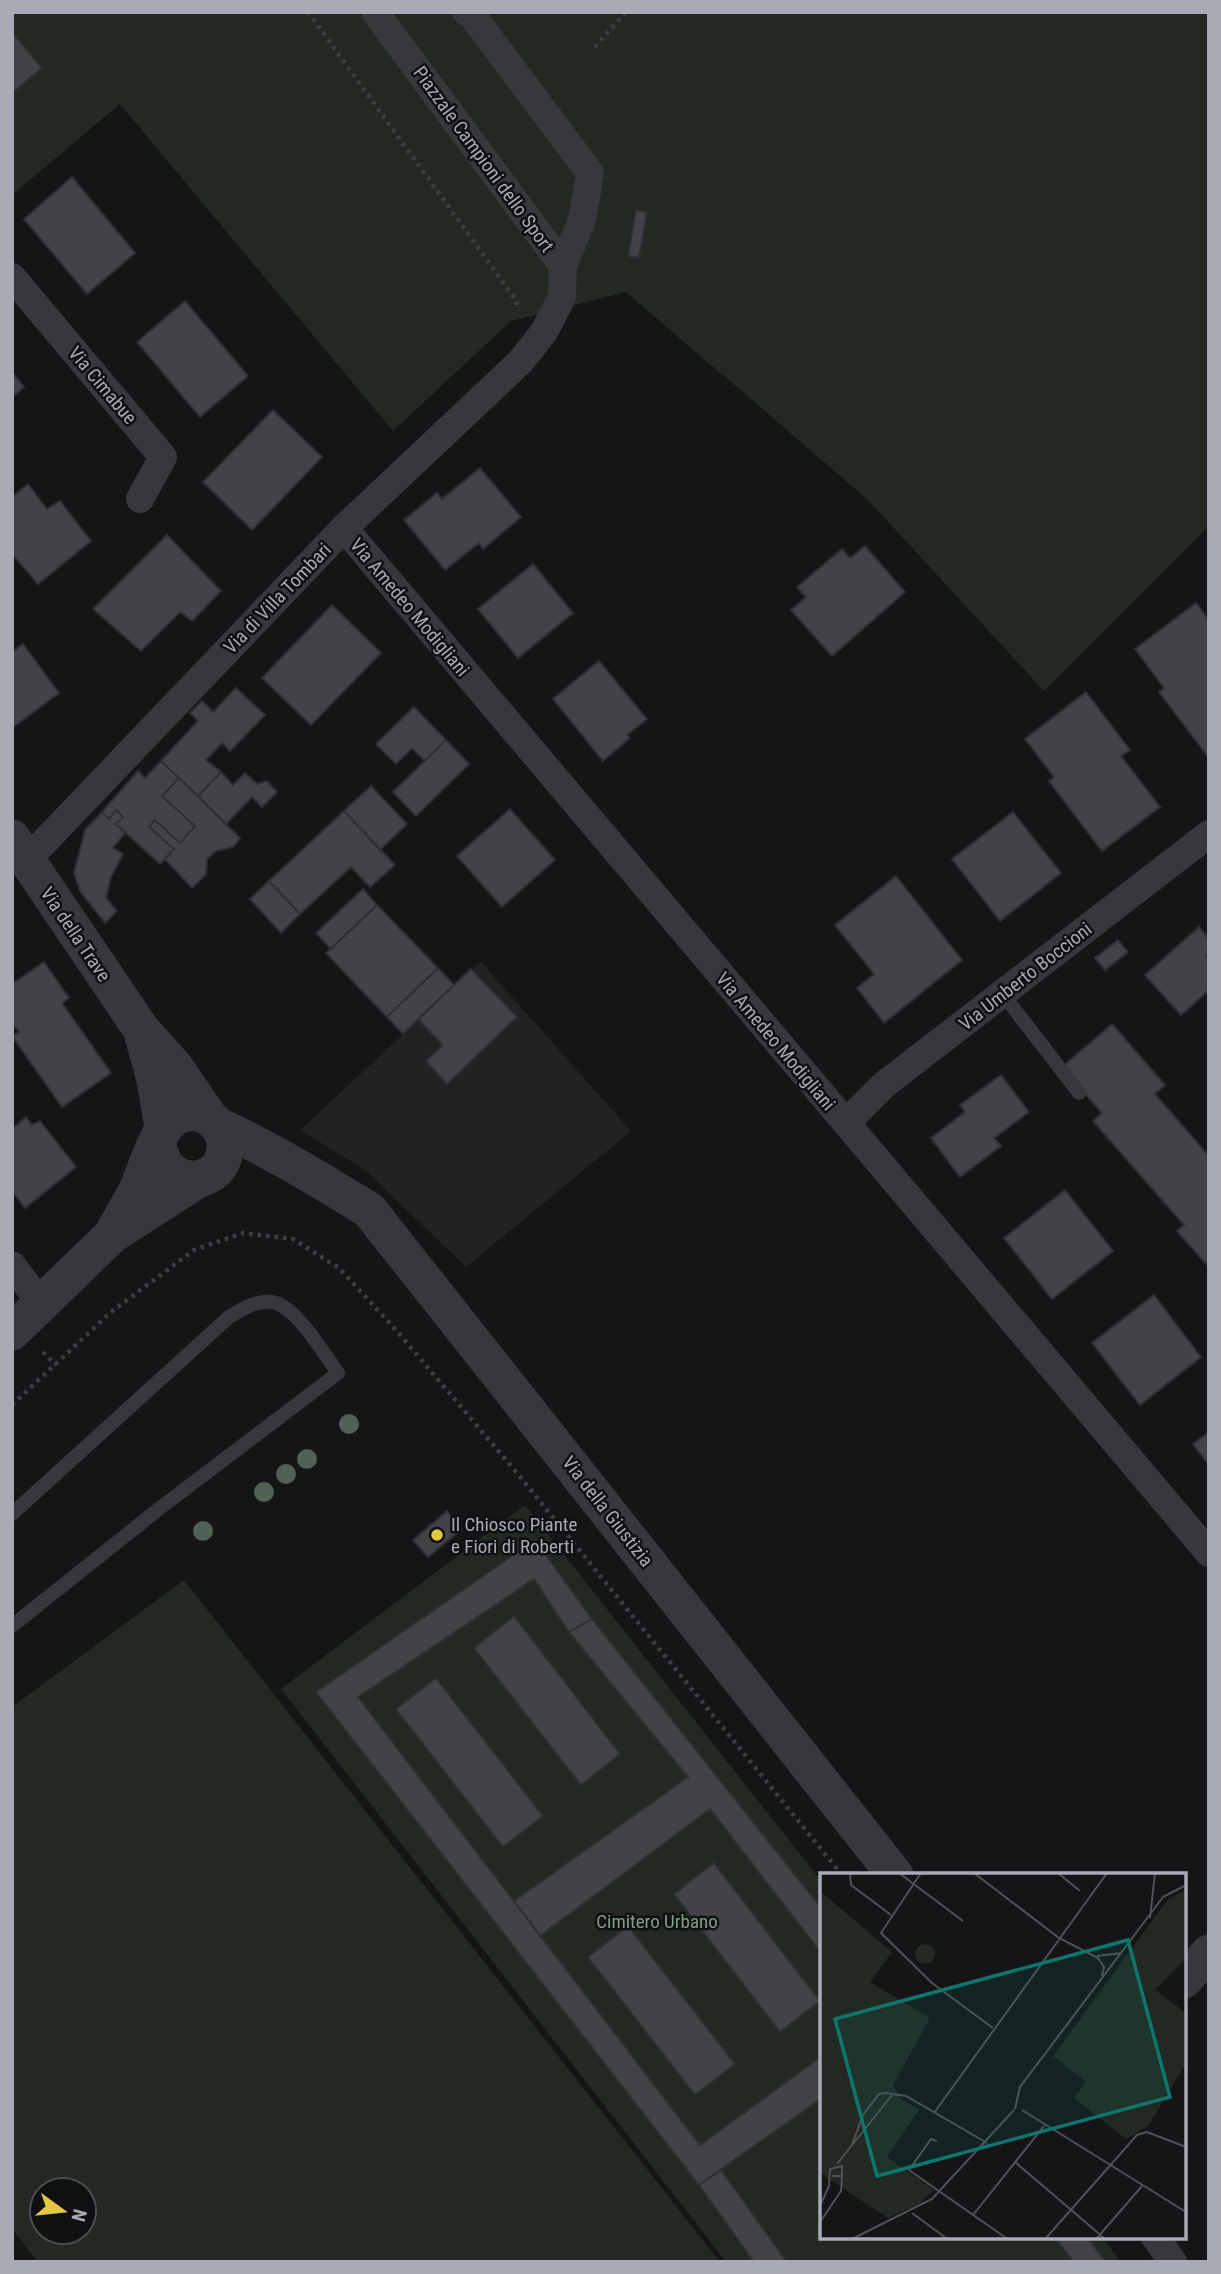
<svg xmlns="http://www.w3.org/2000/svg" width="1221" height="2274" viewBox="0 0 1221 2274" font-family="'Roboto Condensed',sans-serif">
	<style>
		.built { fill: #222124 }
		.green { fill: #222923; fill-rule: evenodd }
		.building { fill: #424247; stroke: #302f33; stroke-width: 2 }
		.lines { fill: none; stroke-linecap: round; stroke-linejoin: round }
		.path { stroke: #3d3d42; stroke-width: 4.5; stroke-dasharray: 3.5 5; stroke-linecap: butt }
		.service { stroke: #37373c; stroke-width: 14 }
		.minor { stroke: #37373c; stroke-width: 28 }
		.tertiary { stroke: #37373c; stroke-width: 37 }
		.tree { fill: #506155 }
		.poi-dot { fill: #e3c641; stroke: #101012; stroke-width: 2.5 }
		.labels { text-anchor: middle; stroke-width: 5; stroke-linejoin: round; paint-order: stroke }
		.street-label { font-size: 19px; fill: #a8aab6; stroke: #101012 }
		.poi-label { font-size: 19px; fill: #a8aab6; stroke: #101012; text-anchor: start }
		.park-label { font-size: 19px; fill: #819f87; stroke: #101012 }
		.inset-road { fill: none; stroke: #505157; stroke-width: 2 }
		.view { fill: #0f766e; fill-opacity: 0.15; stroke: #0f766e; stroke-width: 3.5 }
		.inset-edge { fill: none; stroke: #a8aab6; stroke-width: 3.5 }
	</style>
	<rect width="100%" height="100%" fill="#151517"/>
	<path class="built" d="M 481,962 L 631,1131 L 466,1267 L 365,1170 L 300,1130 Z"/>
	<path class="green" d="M 12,12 L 1209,12 L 1209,526 L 1044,691 L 868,500 L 723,375 L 719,374 L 719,372 L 626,292 L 511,321 L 393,431 L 120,104 L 12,195 Z
		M 525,1505 L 822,1882 L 822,2237 L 1102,2237 L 1121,2262 L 726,2262 L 281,1689 Z
		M 184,1580 L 720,2262 L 38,2262 L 12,2229 L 12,1707 ZM 42,2190 L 84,2190 L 84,2232 L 42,2232 Z"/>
	<path class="building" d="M 12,32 L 42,68 L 12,93 Z
		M 72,177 L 135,253 L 87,294 L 24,219 Z
		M 636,210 L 647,212 L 639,258 L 628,256 Z
		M 185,301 L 248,376 L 200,417 L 137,342 Z
		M 12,372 L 24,387 L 12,397 Z
		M 273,410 L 322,457 L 252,530 L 203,482 Z
		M 480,468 L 521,517 L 483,549 L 479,543 L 445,570 L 404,520 L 437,493 L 442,499 Z
		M 28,484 L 47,509 L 60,501 L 91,541 L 38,584 L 12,554 L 12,497 Z
		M 167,535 L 221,591 L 192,621 L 180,612 L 141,651 L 93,609 Z
		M 865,546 L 905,592 L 832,656 L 791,610 L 806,597 L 797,587 L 842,549 L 850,558 Z
		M 533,564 L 573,613 L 518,658 L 478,609 Z
		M 1196,603 L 1209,620 L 1209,758 L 1159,692 L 1164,688 L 1135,649 Z
		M 332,605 L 381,653 L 311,725 L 262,678 Z
		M 23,644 L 59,693 L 12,728 L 12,652 Z
		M 599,661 L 647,719 L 627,735 L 630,738 L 603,761 L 553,699 Z
		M 236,688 L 265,715 L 230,751 L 222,743 L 206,760 L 221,772 L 198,796 L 161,761 L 198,721 L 190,713 L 202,701 L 213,712 Z
		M 1086,692 L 1130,750 L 1121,756 L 1160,807 L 1102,851 L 1049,781 L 1054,777 L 1025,739 Z
		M 414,707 L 446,740 L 425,761 L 412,748 L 396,764 L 376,744 Z
		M 446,740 L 469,764 L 416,816 L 393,792 Z
		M 161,761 L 179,778 L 162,796 L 195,826 L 180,843 L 155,820 L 149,827 L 174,849 L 160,864 L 116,824 L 123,817 L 116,810 L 109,819 L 102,812 L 138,771 L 145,778 Z
		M 221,772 L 233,785 L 245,773 L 257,784 L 267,781 L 277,792 L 262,807 L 252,797 L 226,824 L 198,796 Z
		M 179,778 L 240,838 L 233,847 L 216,851 L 207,859 L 206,874 L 192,888 L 165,859 L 174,849 L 149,827 L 155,820 L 180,843 L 195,826 L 162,796 Z
		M 371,786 L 407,824 L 380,850 L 344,811 Z
		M 510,809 L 555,860 L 502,907 L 457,856 Z
		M 116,810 L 123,817 L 116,824 L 125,833 L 113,848 L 123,854 L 111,877 L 106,898 L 117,911 L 105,923 L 80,891 L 74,873 L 85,830 L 102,812 L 109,819 Z
		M 344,811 L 395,865 L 370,887 L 351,867 L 300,914 L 269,881 Z
		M 1013,812 L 1061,873 L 1000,921 L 952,859 Z
		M 896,876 L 962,960 L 884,1023 L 857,988 L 874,974 L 835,925 Z
		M 269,881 L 300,914 L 281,933 L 250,899 Z
		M 363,889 L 377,905 L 331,949 L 316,933 Z
		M 377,905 L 438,968 L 387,1017 L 326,953 Z
		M 1199,927 L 1209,939 L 1209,953 L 1206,956 L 1209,959 L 1209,990 L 1181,1015 L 1145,975 Z
		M 1118,940 L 1128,952 L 1105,970 L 1095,958 Z
		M 44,962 L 69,998 L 62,1003 L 111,1073 L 62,1107 L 12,1036 L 19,1032 L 12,1023 L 12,984 Z
		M 438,968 L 454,985 L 403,1034 L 387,1017 Z
		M 471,969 L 517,1017 L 447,1084 L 426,1061 L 443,1045 L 418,1019 Z
		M 1112,1024 L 1165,1085 L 1155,1094 L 1209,1156 L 1209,1262 L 1206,1264 L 1177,1231 L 1184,1225 L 1093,1121 L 1102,1113 L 1062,1067 Z
		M 1001,1075 L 1029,1112 L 994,1138 L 1001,1146 L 960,1177 L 931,1138 L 965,1112 L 960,1105 Z
		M 26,1117 L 32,1125 L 40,1121 L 76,1167 L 25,1208 L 15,1195 L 12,1195 L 12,1129 Z
		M 1065,1190 L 1113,1251 L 1052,1299 L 1004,1238 Z
		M 1154,1295 L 1201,1357 L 1140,1405 L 1092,1343 Z
		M 1209,1432 L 1209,1465 L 1193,1444 Z
		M 447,1511 L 461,1530 L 428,1557 L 413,1540 Z
		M 535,1540 L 592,1619 L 569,1632 L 534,1579 L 358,1697 L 700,2145 L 822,2056 L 822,2098 L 699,2185 L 316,1692 Z
		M 514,1616 L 620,1754 L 581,1785 L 474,1648 Z
		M 592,1619 L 822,1909 L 822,1954 L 710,1809 L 540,1936 L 514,1901 L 688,1777 L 569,1632 Z
		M 436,1678 L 543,1816 L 503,1847 L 396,1709 Z
		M 714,1863 L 820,2001 L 780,2032 L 674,1894 Z
		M 628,1926 L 735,2064 L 695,2095 L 588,1957 Z
		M 721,2170 L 787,2262 L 754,2262 L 699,2185 Z
		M 1061,2237 L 1087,2237 L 1106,2262 L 1074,2262 L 1057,2240 Z"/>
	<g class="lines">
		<path class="path" d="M 308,12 L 516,300 L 518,311
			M 595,47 L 626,12
			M 43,1352 L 56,1365
			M 12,1405 L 111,1312 L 194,1250 L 243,1233 L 293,1239 L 339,1268 L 396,1330 L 517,1473 L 842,1875"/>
		<path class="service" d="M 1002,993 L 1079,1093
			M 12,1514 L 229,1317 C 242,1309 259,1298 276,1303 C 298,1310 324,1354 338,1373 L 160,1508 L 12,1626"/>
		<path class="minor" d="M 375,12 L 563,266
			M 12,277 L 163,457 L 140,499
			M 344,528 L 1209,1553
			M 27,860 L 344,528 L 521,361 L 544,332 L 562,297 L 563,266 L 582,220 L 590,173 L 472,15 L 466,12
			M 846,1123 L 885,1084 L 1209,834
			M 12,1265 L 41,1304
			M 1155,2237 L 1173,2262"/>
		<path class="tertiary" d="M 12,838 L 141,1029 L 175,1067 L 209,1117
			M 143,1036 L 155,1080 L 163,1128
			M 219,1126 C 271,1150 320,1180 369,1210 L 895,1875
			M 112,1235 C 120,1220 130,1204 138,1188 C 148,1165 159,1114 189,1113 C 198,1112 206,1114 213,1121 C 221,1128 226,1138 225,1149 C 221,1191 159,1190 158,1140
			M 12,1332 L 112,1235 L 199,1179
			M 1184,1980 L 1209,1953"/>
	</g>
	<g class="tree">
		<circle cx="349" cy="1424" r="10"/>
		<circle cx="307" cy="1459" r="10"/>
		<circle cx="286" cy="1474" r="10"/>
		<circle cx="264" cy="1492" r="10"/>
		<circle cx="203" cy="1531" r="10"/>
	</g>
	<circle class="poi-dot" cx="437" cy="1535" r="7"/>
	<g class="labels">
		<g class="street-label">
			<text transform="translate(484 159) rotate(54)" y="7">Piazzale Campioni dello Sport</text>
			<text transform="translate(103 385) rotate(50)" y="7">Via Cimabue</text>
			<text transform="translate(277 598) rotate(-46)" y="7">Via di Villa Tombari</text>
			<text transform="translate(410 607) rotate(50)" y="7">Via Amedeo Modigliani</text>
			<text transform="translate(76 934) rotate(56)" y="7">Via della Trave</text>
			<text transform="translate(1025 976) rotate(-38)" y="7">Via Umberto Boccioni</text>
			<text transform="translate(776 1041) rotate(50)" y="7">Via Amedeo Modigliani</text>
			<text transform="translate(608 1511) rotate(52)" y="7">Via della Giustizia</text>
		</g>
		<g class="poi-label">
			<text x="451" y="1531">Il Chiosco Piante<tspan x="451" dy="22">e Fiori di Roberti</tspan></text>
		</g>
		<g class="park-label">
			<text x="657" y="1928">Cimitero Urbano</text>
		</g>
	</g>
	<g transform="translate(820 1873)">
		<rect width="366" height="366" fill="#151517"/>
		<path d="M 366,17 L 366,85 L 335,117 L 366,140 L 366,190 L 328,253 L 306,266 L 254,225 L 266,209 L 233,183 L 348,26 ZM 0,18 L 72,79 L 50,109 L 110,145 L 73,212 L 81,226 L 99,237 L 67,284 L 114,317 L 99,331 L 68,345 L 0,300 ZM95 81a10 10 0 1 1 20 0a10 10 0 1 1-20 0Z" fill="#222923"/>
		<path class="inset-road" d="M 30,0 L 31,12 L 71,42M 79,0 L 143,48M 101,0 L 61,60 L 112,110 L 173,155M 154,0 L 239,65 L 278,85 L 284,94 L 282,103M 238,0 L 260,18M 330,45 L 335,0M 277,83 L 302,80M 195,236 L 200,214 L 343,24 L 366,12M 202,237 L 366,339M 114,240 L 287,0M 117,268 L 111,266 L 89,297 L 186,365M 32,272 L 43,242 L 59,221 L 66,220 L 86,223 L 167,270M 195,289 L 284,365M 17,291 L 72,222M 0,333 L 9,313 L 10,296 L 22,293 L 22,303 L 12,303M 92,340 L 126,365M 153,342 L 224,253M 0,349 L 21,318 L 22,303M 34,365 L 112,326 L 194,237M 226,365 L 317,262 L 327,259 L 366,274M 277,365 L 322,313"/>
		<path class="view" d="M 308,67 L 350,224 L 57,303 L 15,146 Z"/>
		<rect width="366" height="366" class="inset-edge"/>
	</g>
	<rect width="1221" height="2274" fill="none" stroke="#a8aab6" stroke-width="28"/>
	<g transform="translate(63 2211) rotate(105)"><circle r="33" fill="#101012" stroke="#4d4e54" stroke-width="2"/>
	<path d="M0-5L12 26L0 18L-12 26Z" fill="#e3c641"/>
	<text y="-10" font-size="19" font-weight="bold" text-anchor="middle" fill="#a8aab6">N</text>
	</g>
</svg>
